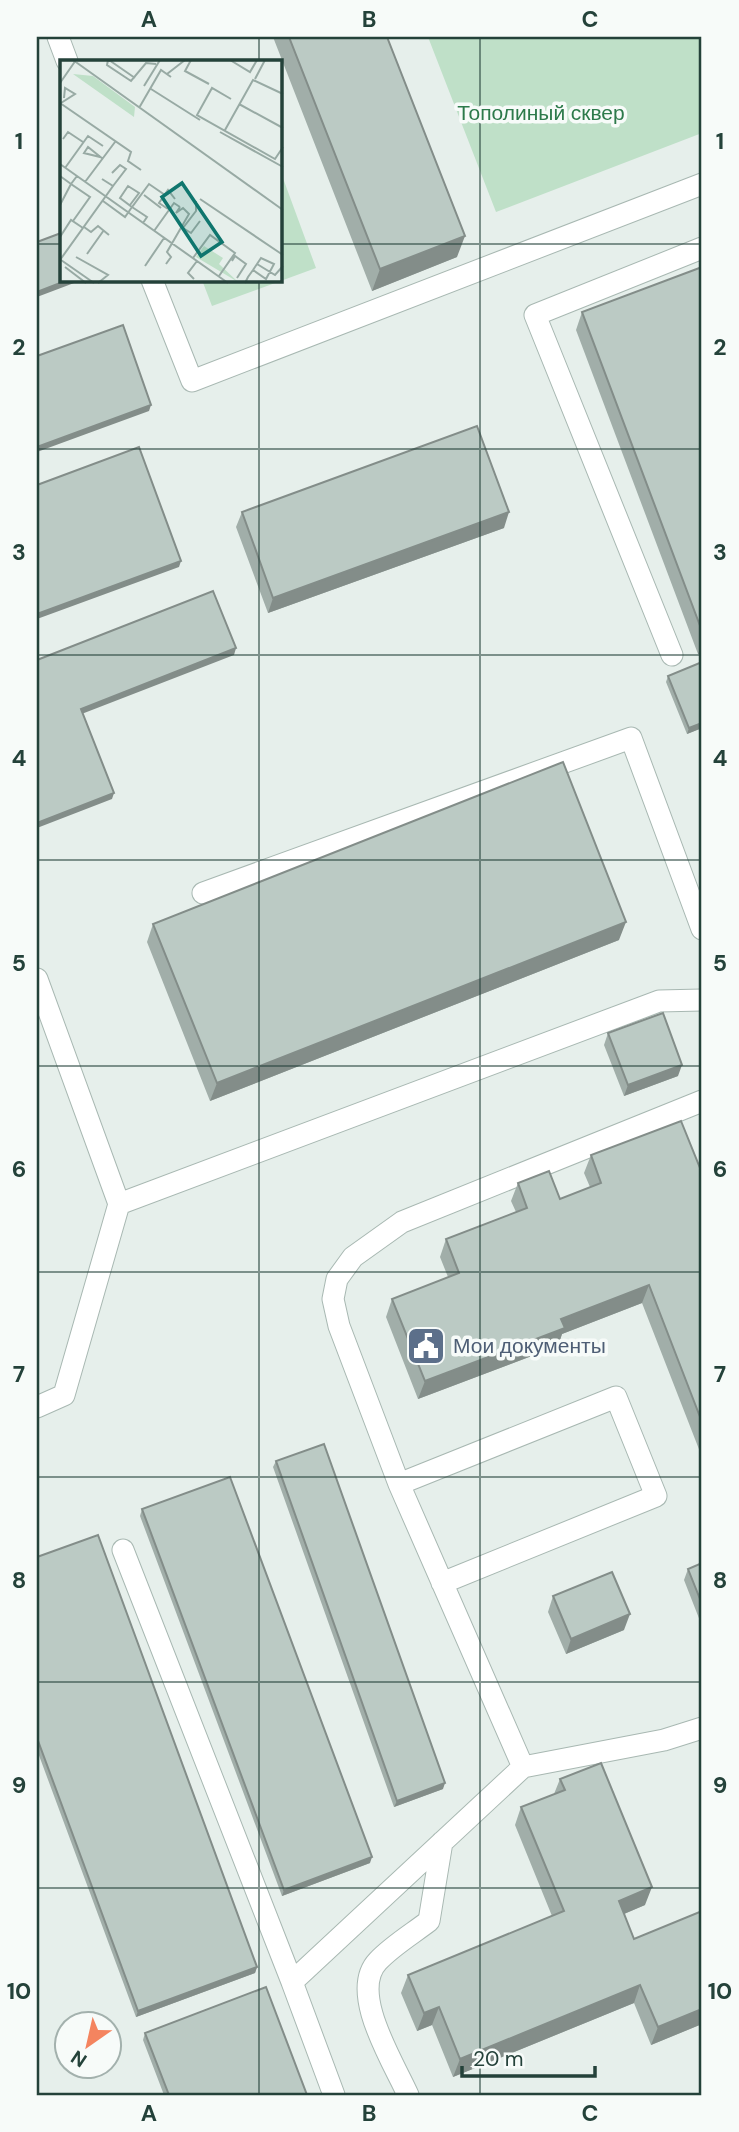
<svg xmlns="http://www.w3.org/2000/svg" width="739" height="2132" viewBox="0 0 739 2132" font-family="'DM Sans',sans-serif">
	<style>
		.green { fill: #bfe0c8 }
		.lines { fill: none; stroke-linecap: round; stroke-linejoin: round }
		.minor-casing { stroke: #a8b8b2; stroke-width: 23 }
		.minor { stroke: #fff; stroke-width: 21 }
		.wall { fill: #a1aea9 }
		.shaded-wall { fill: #838d89 }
		.building { fill: #bbcac4; stroke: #838d89; stroke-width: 2 }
		.grid { fill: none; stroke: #24423a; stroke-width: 2; stroke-opacity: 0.55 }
		.labels { text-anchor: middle; stroke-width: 7; stroke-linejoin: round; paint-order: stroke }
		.park-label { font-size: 21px; fill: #2d7a4b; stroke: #f7fbf9 }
		.service-label { font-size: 21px; fill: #4e5e75; stroke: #f7fbf9; text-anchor: start }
		.inset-road { fill: none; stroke: #98aaa4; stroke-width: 2 }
		.view { fill: #0f766e; fill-opacity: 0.15; stroke: #0f766e; stroke-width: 3.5 }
		.inset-edge { fill: none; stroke: #24423a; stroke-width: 3.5 }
		.neatline { fill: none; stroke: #24423a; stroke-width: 2.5 }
		.grid-label { font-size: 23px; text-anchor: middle; font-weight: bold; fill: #24423a }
	</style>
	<rect width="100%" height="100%" fill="#e6efeb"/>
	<path class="green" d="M 428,37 L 702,37 L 702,133 L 496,212 Z
		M 280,170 L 316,268 L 212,306 L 202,280 L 280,280 Z"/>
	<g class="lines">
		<defs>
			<path id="minor" d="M 58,37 L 67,61
				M 152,280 L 192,381 L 702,184
				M 672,655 L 535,315 L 702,248
				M 203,893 L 631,738 L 702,929
				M 37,979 L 119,1204
				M 37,1407 L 64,1395 L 119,1204 L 659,1001 L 702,1000
				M 399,1484 L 523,1767 L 664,1740 L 702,1728
				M 123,1550 L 292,1982 L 523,1767
				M 442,1583 L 656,1496 L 616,1397 L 399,1484 L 339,1326 L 333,1299 L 337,1279 L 353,1257 L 402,1222 L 702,1101
				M 292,1982 L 334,2095
				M 408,2095 C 394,2063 348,1992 378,1961 C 392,1946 412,1934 429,1921 L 442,1842"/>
		</defs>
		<use href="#minor" class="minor-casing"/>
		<use href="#minor" class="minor"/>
	</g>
	<path class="wall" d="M 273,37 L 387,37 L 457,257 L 372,291 Z
		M 702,267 L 702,653 L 698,654 L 576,330 L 582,312 Z
		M 242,512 L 504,528 L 268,613 L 236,527 Z
		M 702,662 L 702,728 L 687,734 L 666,682 L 668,676 Z
		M 153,924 L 619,940 L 210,1101 L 147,942 Z
		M 608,1033 L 678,1076 L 624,1096 L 604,1045 Z
		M 591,1155 L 702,1173 L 702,1457 L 642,1303 L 562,1334 L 558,1346 L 418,1399 L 386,1317 L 392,1299 L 448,1277 L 440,1257 L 446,1239 L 516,1212 L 511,1201 L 518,1183 L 560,1199 L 590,1187 L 584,1173 Z
		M 276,1461 L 443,1789 L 394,1807 L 273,1467 Z
		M 142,1509 L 370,1863 L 282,1896 L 140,1516 Z
		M 37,1557 L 257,1967 L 255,1973 L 136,2017 L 37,1750 Z
		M 702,1563 L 702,1626 L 684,1580 L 688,1569 Z
		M 553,1596 L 624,1630 L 566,1654 L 548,1612 Z
		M 560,1779 L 645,1905 L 624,1914 L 634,1939 L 702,1911 L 702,2024 L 651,2045 L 634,2003 L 453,2077 L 432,2025 L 417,2031 L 401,1993 L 408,1975 L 552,1916 L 515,1825 L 521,1807 L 554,1794 Z
		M 145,2033 L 307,2095 L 164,2095 L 143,2040 Z"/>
	<path class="shaded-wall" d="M 465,236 L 457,257 L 372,291 L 380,269 Z
		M 68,280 L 82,280 L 37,297 L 37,292 Z
		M 151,405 L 149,411 L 37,452 L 37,447 Z
		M 509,512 L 504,528 L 268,613 L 273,598 Z
		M 181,561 L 179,567 L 37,619 L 37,614 Z
		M 702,642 L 702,653 L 698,654 Z
		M 236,648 L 234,655 L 79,715 L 81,709 Z
		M 702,723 L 702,728 L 687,734 L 689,728 Z
		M 114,793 L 112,799 L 37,828 L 37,823 Z
		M 626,922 L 619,940 L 210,1101 L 217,1083 Z
		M 682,1065 L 678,1076 L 624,1096 L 628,1085 Z
		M 649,1285 L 642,1303 L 562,1334 L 558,1346 L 418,1399 L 425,1381 L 561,1319 Z
		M 630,1614 L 624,1630 L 566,1654 L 571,1639 Z
		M 445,1783 L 443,1789 L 394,1807 L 397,1801 Z
		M 372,1857 L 370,1863 L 282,1896 L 284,1890 Z
		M 652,1887 L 645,1905 L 612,1919 L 619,1901 Z
		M 257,1967 L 255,1973 L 136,2017 L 138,2011 Z
		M 640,1985 L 634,2003 L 453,2077 L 460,2059 Z
		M 439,2007 L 432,2025 L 417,2031 L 424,2013 Z
		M 702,2009 L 702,2024 L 651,2045 L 658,2027 Z"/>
	<path class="building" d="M 289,37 L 387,37 L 465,236 L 380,269 Z
		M 61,233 L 61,280 L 68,280 L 37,292 L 37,242 Z
		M 702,267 L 702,631 L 582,312 Z
		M 123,325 L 151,405 L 37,447 L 37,356 Z
		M 477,426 L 509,512 L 273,598 L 242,512 Z
		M 139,447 L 181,561 L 37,614 L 37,485 Z
		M 213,591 L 236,648 L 81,709 L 114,793 L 37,823 L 37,660 Z
		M 702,662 L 702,723 L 689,728 L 668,676 Z
		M 563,762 L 626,922 L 217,1083 L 153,924 Z
		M 663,1013 L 682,1065 L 628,1085 L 608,1033 Z
		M 681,1121 L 702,1173 L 702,1422 L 649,1285 L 561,1319 L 565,1328 L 425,1381 L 392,1299 L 459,1273 L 446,1239 L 527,1208 L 518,1183 L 549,1171 L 560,1199 L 601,1183 L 591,1155 Z
		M 324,1444 L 445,1783 L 397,1801 L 276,1461 Z
		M 230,1477 L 372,1857 L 284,1890 L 142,1509 Z
		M 98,1535 L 257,1967 L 138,2011 L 37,1738 L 37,1557 Z
		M 702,1563 L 702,1604 L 688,1569 Z
		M 612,1572 L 630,1614 L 571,1639 L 553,1596 Z
		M 601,1763 L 652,1887 L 619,1901 L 634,1939 L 702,1911 L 702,2009 L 658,2027 L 640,1985 L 460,2059 L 439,2007 L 424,2013 L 408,1975 L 564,1911 L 521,1807 L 565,1790 L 560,1779 Z
		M 266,1987 L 307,2095 L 169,2095 L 145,2033 Z"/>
	<path class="grid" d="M 259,37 L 259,61M 480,37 L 480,2095M 37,244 L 61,244M 280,244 L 702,244M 259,280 L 259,2095M 37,449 L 702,449M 37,655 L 702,655M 37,860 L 702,860M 37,1066 L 702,1066M 37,1272 L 702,1272M 37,1477 L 702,1477M 37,1682 L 702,1682M 37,1888 L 702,1888"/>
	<defs>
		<symbol id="civic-square" viewBox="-11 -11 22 22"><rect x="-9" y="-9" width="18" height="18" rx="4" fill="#5c6f8a" stroke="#f7fbf9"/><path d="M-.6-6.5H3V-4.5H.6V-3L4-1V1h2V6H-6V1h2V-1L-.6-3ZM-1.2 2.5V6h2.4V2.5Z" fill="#fff"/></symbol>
	</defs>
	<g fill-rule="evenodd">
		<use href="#civic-square" x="404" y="1324" width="44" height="44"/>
	</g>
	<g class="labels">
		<g class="park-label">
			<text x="541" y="120">Тополиный сквер</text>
		</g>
		<g class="service-label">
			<text x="453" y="1353">Мои документы</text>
		</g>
	</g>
	<g transform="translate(60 60)">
		<rect width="222" height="222" fill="#e6efeb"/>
		<path d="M 13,14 L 33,16 L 75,47 L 74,57 ZM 144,186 L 163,198 L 159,204 L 178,222 L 136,197 Z" fill="#bfe0c8"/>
		<path class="inset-road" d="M 13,0 L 223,150M 48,0 L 47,5 L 71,21 L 86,3 L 96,4M 49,0 L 75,18M 131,0 L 125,11 L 149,24M 170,0 L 190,12 L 197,0M 107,14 L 125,0M 195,19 L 205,0M 0,23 L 16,0M 84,26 L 100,0M 91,29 L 140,60M 171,39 L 152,28 L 137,55 L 215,99 L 223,87M 0,43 L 71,92 L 68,101 L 81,110M 1,43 L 15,34 L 5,28 L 4,38M 179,44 L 223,68M 79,48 L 101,10 L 111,17M 165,70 L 193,20 L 223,34M 160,72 L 223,107M 3,79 L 8,72 L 23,82M 40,97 L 24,93 L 28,87 L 43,99M 0,104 L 168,223M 5,108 L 28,76 L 43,86M 52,113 L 60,105 L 66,109 L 53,126M 0,116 L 11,124 L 0,145M 25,122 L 55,82M 84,135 L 101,148M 140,139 L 223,195M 43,141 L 65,157 L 72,147 L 87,157 L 83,163M 136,141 L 136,151 L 123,168 L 131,173 L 140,161M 70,145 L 79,133 L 68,126 L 60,138 L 72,147 L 89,124 L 105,135M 108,149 L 99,143 L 108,130 L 115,139M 13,161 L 30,137 L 11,124 L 17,116M 24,167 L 31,172 L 38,166 L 49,175M 94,171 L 114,143 L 120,147M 0,177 L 11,160 L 23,168M 27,194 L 44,170M 16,197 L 48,215 L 38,223M 133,198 L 150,175 L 175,193 L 159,216M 0,200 L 53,126 L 42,119M 1,200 L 34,223M 172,201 L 175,196 L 186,204 L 177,218M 106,204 L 111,197 L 107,192 L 129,154 L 123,148 L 116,153 L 120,147M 197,204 L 215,215 L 223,206M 85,206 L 104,178M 5,207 L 26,223M 134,219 L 128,213 L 137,201M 185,223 L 188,217 L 193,210 L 201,198 L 214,204 L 206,219 L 193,210"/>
		<path class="view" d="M 122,123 L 162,182 L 141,196 L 102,137 Z"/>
		<rect width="222" height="222" class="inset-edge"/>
	</g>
	<rect width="739" height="2132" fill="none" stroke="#f7fbf9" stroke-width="77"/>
	<g transform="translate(88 2045) rotate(214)"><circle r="33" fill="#f7fbf9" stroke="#a3b1ad" stroke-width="2"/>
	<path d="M0-5L12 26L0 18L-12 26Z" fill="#f4845f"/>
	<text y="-10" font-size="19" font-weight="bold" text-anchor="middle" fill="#24423a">N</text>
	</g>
	<path d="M462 2066v10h133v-10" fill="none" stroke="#24423a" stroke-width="3.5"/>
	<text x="473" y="2066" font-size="21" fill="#24423a" stroke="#f7fbf9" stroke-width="5" paint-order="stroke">20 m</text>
	<rect x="38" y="38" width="662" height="2056" class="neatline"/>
	<g class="grid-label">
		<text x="149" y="27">A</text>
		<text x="369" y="27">B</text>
		<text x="590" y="27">C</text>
		<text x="19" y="149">1</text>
		<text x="720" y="149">1</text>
		<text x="19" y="355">2</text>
		<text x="720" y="355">2</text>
		<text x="19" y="560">3</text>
		<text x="720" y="560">3</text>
		<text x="19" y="766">4</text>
		<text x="720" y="766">4</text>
		<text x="19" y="971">5</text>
		<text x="720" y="971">5</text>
		<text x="19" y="1177">6</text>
		<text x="720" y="1177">6</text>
		<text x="19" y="1382">7</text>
		<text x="720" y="1382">7</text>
		<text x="19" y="1588">8</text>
		<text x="720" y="1588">8</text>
		<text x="19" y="1793">9</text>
		<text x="720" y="1793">9</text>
		<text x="19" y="1999">10</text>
		<text x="720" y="1999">10</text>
		<text x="149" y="2121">A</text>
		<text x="369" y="2121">B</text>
		<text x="590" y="2121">C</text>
	</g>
</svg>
